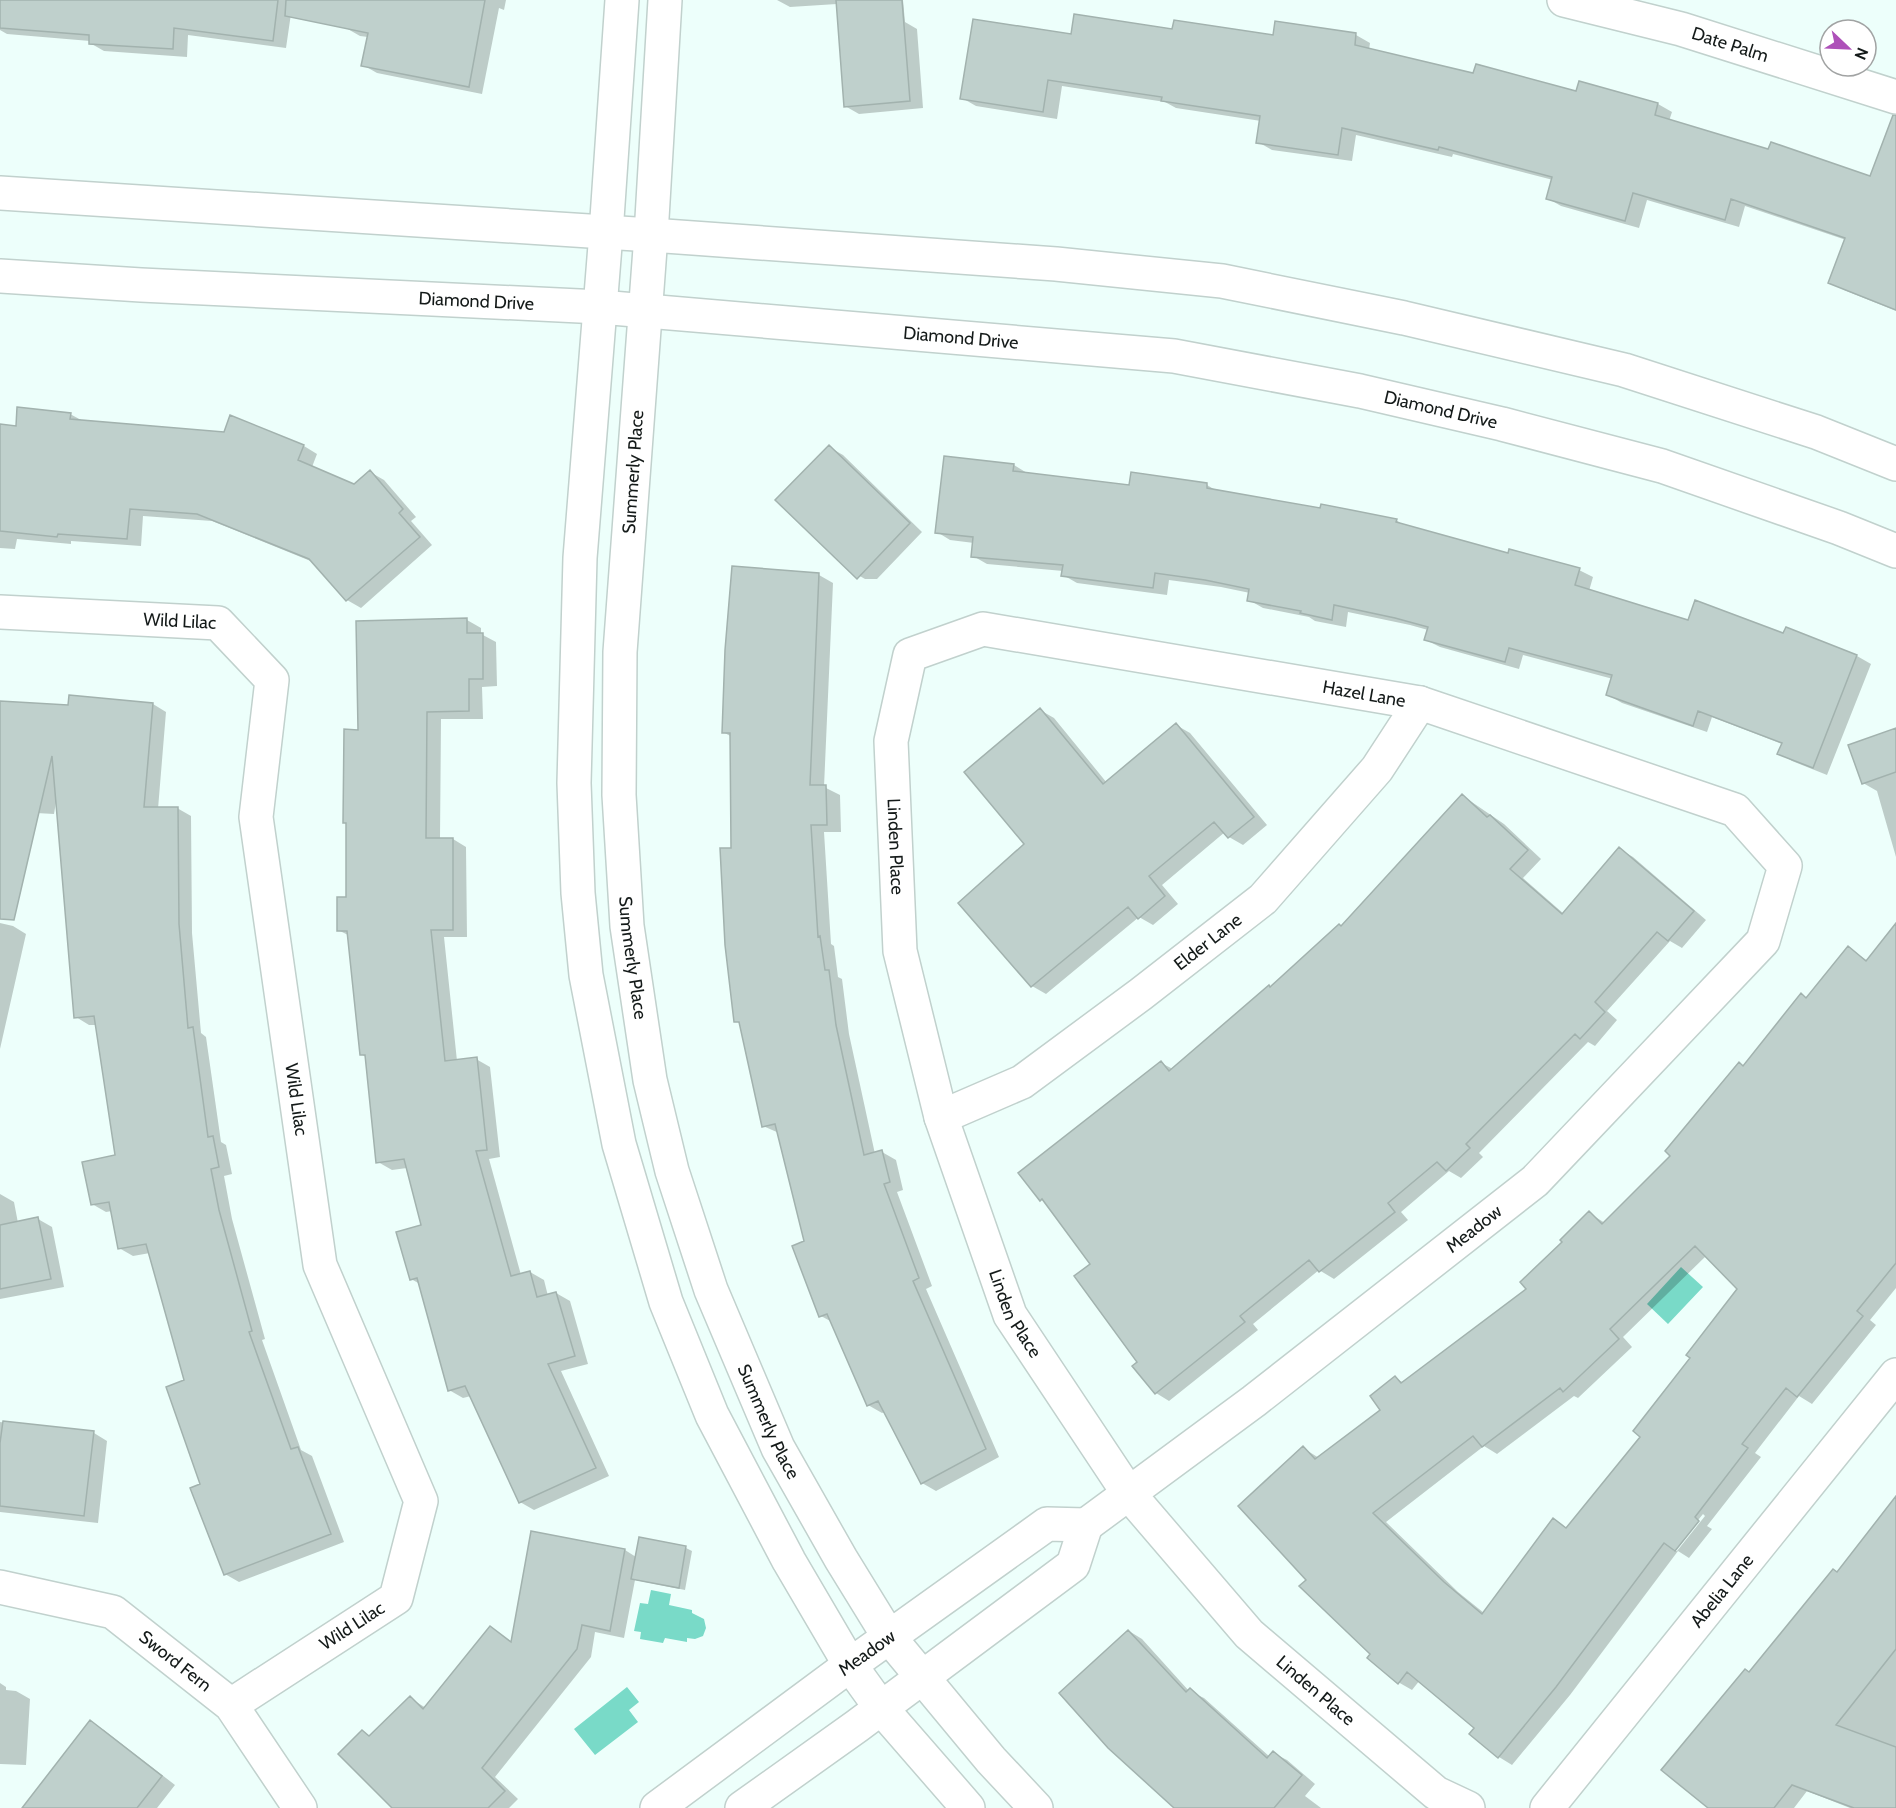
<svg xmlns="http://www.w3.org/2000/svg" width="1896" height="1808" viewBox="0 0 1896 1808" font-family="Cabin,sans-serif">
	<style>
		.water { fill: #79dac8 }
		.shadow { fill: #0003; fill-rule: evenodd }
		.building { fill: #bfd0cc; stroke: #a2b2ae; stroke-width: 1.5; fill-rule: evenodd }
		.lines { fill: none; stroke-linecap: round; stroke-linejoin: round }
		.minor-casing { stroke: #c1d1cd; stroke-width: 36 }
		.minor { stroke: #fff; stroke-width: 33 }
		.labels { text-anchor: middle; stroke-width: 4.5; stroke-linejoin: round; paint-order: stroke }
		.street-label { font-size: 18px; fill: #141a19; stroke: #fff }
	</style>
	<rect width="100%" height="100%" fill="#edfffb"/>
	<path class="water" d="M 1681,1267 L 1703,1287 L 1668,1324 L 1647,1304 Z
		M 651,1590 L 671,1594 L 669,1605 L 692,1610 L 692,1613 L 704,1619 L 706,1628 L 703,1636 L 695,1639 L 687,1638 L 687,1642 L 665,1638 L 663,1643 L 640,1639 L 641,1632 L 634,1631 L 640,1603 L 648,1604 Z
		M 627,1687 L 639,1702 L 629,1710 L 638,1722 L 595,1755 L 574,1729 Z"/>
	<path class="shadow" d="M 0,0 L 293,0 L 286,48 L 188,35 L 187,57 L 104,51 L 90,43 L 90,41 L 7,34 L 0,30 Z
		M 352,0 L 506,0 L 504,10 L 499,8 L 482,94 L 377,73 L 363,65 L 368,37 L 360,36 L 346,28 Z
		M 777,0 L 903,0 L 905,22 L 917,29 L 923,108 L 859,114 L 845,106 L 837,4 L 790,7 Z
		M 1276,23 L 1356,35 L 1370,43 L 1369,50 L 1474,75 L 1577,93 L 1580,83 L 1658,104 L 1672,112 L 1669,121 L 1870,178 L 1896,178 L 1896,311 L 1844,290 L 1830,282 L 1846,240 L 1745,206 L 1739,227 L 1647,200 L 1639,228 L 1561,206 L 1547,198 L 1553,180 L 1453,154 L 1452,157 L 1356,135 L 1352,161 L 1272,150 L 1258,142 L 1261,121 L 1176,108 L 1165,102 L 1062,86 L 1057,119 L 976,106 L 962,98 L 1072,35 L 1174,31 L 1274,37 Z
		M 70,414 L 83,421 L 225,433 L 231,417 L 304,446 L 317,454 L 312,467 L 355,485 L 370,472 L 384,480 L 416,517 L 411,521 L 432,545 L 361,608 L 347,600 L 313,562 L 212,521 L 143,516 L 141,546 L 71,541 L 71,544 L 17,539 L 15,549 L 0,548 L 0,426 L 17,428 Z
		M 829,447 L 843,455 L 922,532 L 877,579 L 865,579 L 851,571 Z
		M 1014,465 L 1027,473 L 1131,487 L 1207,485 L 1217,491 L 1321,510 L 1396,520 L 1405,526 L 1509,554 L 1579,570 L 1593,577 L 1589,591 L 1689,622 L 1784,635 L 1786,629 L 1857,656 L 1871,664 L 1827,775 L 1792,761 L 1779,753 L 1782,744 L 1712,717 L 1707,732 L 1622,703 L 1608,695 L 1613,679 L 1523,655 L 1519,669 L 1440,647 L 1426,640 L 1428,630 L 1410,625 L 1348,612 L 1346,627 L 1315,621 L 1309,617 L 1263,608 L 1249,600 L 1250,593 L 1221,587 L 1169,580 L 1167,595 L 1077,583 L 1063,575 L 1063,571 L 987,564 L 973,556 L 974,543 L 950,540 L 937,532 Z
		M 819,575 L 833,583 L 824,787 L 840,795 L 841,832 L 824,832 L 831,944 L 834,946 L 838,977 L 842,979 L 849,1034 L 875,1154 L 882,1152 L 896,1160 L 903,1190 L 897,1192 L 932,1286 L 926,1289 L 999,1457 L 936,1491 L 922,1483 L 885,1412 L 882,1413 L 868,1405 L 832,1322 L 821,1316 L 806,1242 L 779,1133 L 763,1126 L 741,1024 L 736,1021 L 732,737 L 723,732 Z
		M 467,620 L 481,628 L 481,634 L 496,642 L 497,686 L 482,687 L 483,719 L 441,719 L 440,840 L 453,839 L 466,847 L 467,937 L 444,937 L 457,1061 L 476,1059 L 490,1067 L 500,1157 L 489,1159 L 521,1275 L 530,1272 L 544,1280 L 548,1296 L 556,1293 L 570,1301 L 588,1364 L 561,1371 L 609,1476 L 534,1510 L 520,1502 L 471,1396 L 463,1398 L 449,1390 L 420,1284 L 411,1279 L 423,1226 L 407,1168 L 392,1170 L 378,1162 L 366,1057 L 361,1054 L 348,935 L 338,930 L 347,898 L 347,824 L 345,822 L 359,731 Z
		M 0,703 L 69,707 L 153,704 L 166,712 L 158,809 L 177,808 L 191,816 L 192,933 L 201,1033 L 206,1037 L 221,1142 L 226,1145 L 232,1174 L 224,1176 L 232,1219 L 265,1339 L 262,1340 L 301,1450 L 312,1456 L 344,1542 L 239,1582 L 225,1574 L 202,1485 L 185,1381 L 150,1253 L 133,1256 L 119,1248 L 112,1211 L 106,1212 L 92,1204 L 116,1156 L 96,1025 L 89,1025 L 76,1017 L 56,802 L 54,814 L 0,811 Z
		M 1040,710 L 1054,718 L 1107,783 L 1176,725 L 1190,733 L 1267,825 L 1243,845 L 1229,837 L 1225,832 L 1162,885 L 1178,904 L 1153,925 L 1139,917 L 1046,994 L 1032,986 L 1026,844 Z
		M 1896,730 L 1896,857 L 1877,791 L 1863,783 Z
		M 1463,796 L 1504,824 L 1541,859 L 1523,878 L 1564,914 L 1619,849 L 1633,857 L 1706,920 L 1682,948 L 1670,941 L 1607,1011 L 1617,1020 L 1595,1046 L 1588,1042 L 1479,1153 L 1483,1157 L 1461,1178 L 1449,1171 L 1401,1212 L 1408,1220 L 1334,1279 L 1319,1270 L 1253,1324 L 1258,1330 L 1169,1401 L 1156,1393 L 1093,1264 L 1047,1203 L 1041,1199 L 1161,1063 L 1173,1069 L 1342,927 Z
		M 0,923 L 13,926 L 26,934 L 0,1049 Z
		M 1896,939 L 1896,1288 L 1870,1320 L 1876,1325 L 1812,1404 L 1799,1396 L 1755,1453 L 1761,1457 L 1707,1526 L 1712,1529 L 1689,1558 L 1678,1551 L 1570,1695 L 1512,1765 L 1499,1757 L 1477,1728 L 1420,1680 L 1412,1690 L 1398,1682 L 1308,1580 L 1303,1448 L 1319,1458 L 1382,1410 L 1395,1378 L 1404,1383 L 1528,1289 L 1589,1213 L 1605,1223 L 1672,1156 L 1744,1067 L 1807,999 L 1848,948 L 1868,961 ZM 1706,1256 L 1739,1289 L 1642,1437 L 1568,1529 L 1553,1520 L 1484,1613 L 1458,1592 L 1386,1522 L 1484,1446 L 1497,1454 L 1574,1396 L 1578,1398 L 1632,1347 L 1623,1337 ZM 1703,1514 L 1705,1516 L 1677,1551 L 1673,1551 Z
		M 0,1194 L 14,1202 L 18,1223 L 38,1219 L 52,1227 L 64,1287 L 0,1299 Z
		M 0,1422 L 94,1433 L 107,1441 L 98,1523 L 0,1512 Z
		M 1896,1499 L 1896,1808 L 1850,1808 L 1807,1791 L 1794,1808 L 1711,1808 L 1750,1674 L 1837,1573 Z
		M 533,1533 L 625,1550 L 636,1557 L 640,1539 L 686,1548 L 692,1551 L 685,1590 L 635,1580 L 624,1638 L 595,1632 L 591,1657 L 495,1777 L 518,1799 L 509,1808 L 394,1808 L 363,1732 L 371,1737 L 410,1698 L 426,1708 L 490,1628 L 512,1642 Z
		M 1129,1631 L 1142,1639 L 1189,1691 L 1204,1698 L 1270,1757 L 1273,1753 L 1287,1760 L 1315,1784 L 1305,1796 L 1321,1808 L 1177,1808 Z
		M 0,1683 L 6,1687 L 6,1690 L 16,1691 L 30,1699 L 26,1765 L 0,1764 Z
		M 91,1722 L 104,1730 L 175,1785 L 157,1808 L 24,1808 Z"/>
	<path class="building" d="M 0,0 L 278,0 L 273,41 L 174,28 L 173,49 L 89,44 L 89,35 L 0,28 Z
		M 286,0 L 485,0 L 469,87 L 361,66 L 368,33 L 285,16 Z
		M 836,0 L 902,0 L 910,101 L 844,107 Z
		M 1074,14 L 1172,29 L 1174,20 L 1273,35 L 1275,21 L 1356,33 L 1355,45 L 1473,73 L 1476,64 L 1576,91 L 1579,81 L 1658,103 L 1655,115 L 1768,149 L 1771,142 L 1870,176 L 1893,115 L 1896,115 L 1896,310 L 1828,283 L 1845,238 L 1731,199 L 1725,220 L 1633,193 L 1625,221 L 1546,199 L 1552,177 L 1439,147 L 1438,150 L 1342,128 L 1338,155 L 1256,143 L 1260,116 L 1161,101 L 1162,97 L 1048,80 L 1043,112 L 960,99 L 973,19 L 1071,34 Z
		M 17,407 L 71,413 L 70,419 L 224,432 L 230,415 L 304,445 L 298,460 L 354,484 L 370,470 L 403,509 L 399,513 L 420,537 L 346,601 L 309,559 L 197,514 L 130,509 L 127,539 L 58,534 L 57,537 L 0,531 L 0,424 L 16,426 Z
		M 829,445 L 910,523 L 857,579 L 775,500 Z
		M 944,456 L 1014,464 L 1013,471 L 1129,485 L 1131,472 L 1207,483 L 1207,488 L 1320,508 L 1321,504 L 1397,519 L 1396,522 L 1508,553 L 1509,549 L 1580,568 L 1575,585 L 1688,620 L 1695,600 L 1783,633 L 1786,627 L 1857,655 L 1813,768 L 1777,754 L 1782,743 L 1698,711 L 1693,726 L 1606,695 L 1612,675 L 1509,648 L 1505,662 L 1424,640 L 1428,627 L 1395,618 L 1334,605 L 1332,620 L 1300,613 L 1301,611 L 1247,601 L 1249,589 L 1205,580 L 1155,573 L 1153,588 L 1061,576 L 1063,565 L 971,557 L 973,537 L 935,533 Z
		M 732,566 L 819,573 L 810,785 L 826,785 L 827,825 L 811,825 L 818,937 L 820,936 L 825,970 L 829,970 L 836,1025 L 864,1155 L 882,1150 L 890,1182 L 884,1184 L 919,1278 L 913,1281 L 986,1449 L 921,1484 L 878,1401 L 867,1406 L 827,1314 L 819,1317 L 792,1246 L 804,1241 L 775,1124 L 762,1127 L 739,1022 L 734,1022 L 725,945 L 720,848 L 731,848 L 730,733 L 722,733 L 725,650 Z
		M 467,618 L 467,633 L 483,633 L 483,679 L 469,679 L 469,711 L 427,712 L 426,838 L 453,838 L 453,930 L 431,930 L 445,1061 L 477,1057 L 487,1150 L 476,1151 L 511,1276 L 530,1271 L 537,1297 L 556,1292 L 575,1356 L 548,1364 L 596,1468 L 519,1503 L 465,1386 L 448,1391 L 417,1278 L 410,1280 L 396,1232 L 421,1225 L 404,1159 L 376,1163 L 365,1055 L 360,1055 L 347,931 L 337,931 L 337,897 L 346,897 L 346,823 L 343,823 L 344,729 L 358,730 L 356,621 Z
		M 69,695 L 153,703 L 144,807 L 178,807 L 179,924 L 188,1028 L 193,1027 L 208,1137 L 213,1136 L 219,1167 L 211,1169 L 219,1210 L 252,1331 L 249,1332 L 291,1449 L 298,1447 L 331,1534 L 224,1575 L 190,1488 L 200,1484 L 166,1387 L 184,1380 L 146,1244 L 118,1249 L 109,1202 L 91,1205 L 82,1162 L 115,1155 L 94,1016 L 74,1018 L 52,756 L 14,920 L 0,919 L 0,701 L 68,705 Z
		M 1040,708 L 1103,784 L 1176,723 L 1254,817 L 1228,838 L 1214,822 L 1149,876 L 1165,896 L 1138,919 L 1128,907 L 1031,987 L 958,903 L 1024,844 L 964,772 Z
		M 1896,728 L 1896,772 L 1862,784 L 1848,745 Z
		M 1462,794 L 1487,817 L 1490,815 L 1528,850 L 1510,869 L 1562,914 L 1619,847 L 1694,911 L 1668,941 L 1657,932 L 1595,1002 L 1605,1012 L 1580,1039 L 1575,1034 L 1466,1144 L 1470,1148 L 1446,1171 L 1437,1162 L 1388,1203 L 1395,1212 L 1319,1272 L 1309,1260 L 1240,1316 L 1245,1322 L 1155,1394 L 1132,1366 L 1137,1362 L 1074,1276 L 1090,1264 L 1042,1199 L 1040,1201 L 1018,1173 L 1161,1061 L 1169,1071 L 1269,985 L 1270,987 L 1339,924 L 1341,926 Z
		M 1896,923 L 1896,1263 L 1857,1311 L 1863,1316 L 1797,1397 L 1786,1388 L 1742,1444 L 1748,1448 L 1695,1517 L 1699,1521 L 1675,1551 L 1664,1543 L 1556,1687 L 1498,1758 L 1469,1734 L 1474,1728 L 1407,1672 L 1398,1684 L 1367,1658 L 1370,1654 L 1299,1586 L 1306,1580 L 1238,1506 L 1303,1446 L 1315,1459 L 1380,1410 L 1370,1396 L 1395,1376 L 1401,1383 L 1526,1289 L 1520,1282 L 1562,1242 L 1560,1240 L 1589,1211 L 1602,1224 L 1670,1156 L 1665,1151 L 1739,1062 L 1743,1066 L 1801,993 L 1806,998 L 1848,946 L 1866,961 ZM 1695,1246 L 1737,1289 L 1686,1355 L 1690,1358 L 1633,1431 L 1640,1437 L 1566,1528 L 1553,1518 L 1482,1614 L 1444,1582 L 1373,1513 L 1473,1436 L 1482,1447 L 1560,1388 L 1563,1392 L 1619,1339 L 1610,1329 Z
		M 38,1217 L 51,1279 L 0,1289 L 0,1225 Z
		M 3,1421 L 94,1431 L 84,1516 L 0,1506 L 0,1443 Z
		M 1896,1496 L 1896,1649 L 1836,1725 L 1896,1747 L 1896,1808 L 1854,1808 L 1792,1785 L 1774,1808 L 1708,1808 L 1661,1770 L 1745,1669 L 1749,1672 L 1833,1569 L 1837,1572 Z
		M 531,1531 L 625,1549 L 610,1631 L 582,1625 L 577,1649 L 482,1768 L 505,1791 L 488,1808 L 392,1808 L 338,1754 L 362,1730 L 369,1736 L 410,1696 L 423,1709 L 490,1626 L 511,1642 Z
		M 639,1537 L 686,1546 L 679,1588 L 631,1579 Z
		M 1128,1630 L 1186,1692 L 1190,1688 L 1267,1758 L 1273,1751 L 1302,1775 L 1274,1808 L 1174,1808 L 1108,1748 L 1059,1693 Z
		M 90,1720 L 162,1776 L 137,1808 L 22,1808 Z"/>
	<g class="lines">
		<defs>
			<g id="minor">
				<path d="M 622,0 L 606,233 L 580,558 L 574,783 L 578,893 L 586,975 L 619,1144 L 666,1302 L 712,1415 L 789,1561 L 850,1665 L 881,1708 L 968,1808"/>
				<path id="s1" d="M 665,0 L 651,235 L 620,652 L 619,795 L 627,926 L 650,1080 L 672,1171 L 711,1290 L 778,1448 L 841,1559 L 889,1637 L 991,1760 L 1036,1808"/>
				<path id="s2" d="M 1564,0 L 1681,29 L 1896,97"/>
				<path d="M 0,193 L 651,235 L 1056,264 L 1222,281 L 1404,318 L 1624,370 L 1816,432 L 1896,464"/>
				<path id="s3" d="M 0,276 L 141,285 L 600,307 L 1174,356 L 1360,391 L 1502,424 L 1662,466 L 1839,528 L 1896,551"/>
				<path id="s4" d="M 0,612 L 218,623 L 272,680 L 256,817 L 320,1265 L 421,1501 L 396,1598 L 231,1705"/>
				<path id="s5" d="M 941,1117 L 1022,1082 L 1141,994 L 1263,899 L 1377,769 L 1420,703"/>
				<path id="s6" d="M 1086,1525 L 1254,1401 L 1535,1181 L 1763,941 L 1785,866 L 1735,810 L 1420,703 L 983,629 L 910,655 L 891,741 L 900,951 L 941,1117 L 1010,1315 L 1129,1494 L 1249,1634 L 1436,1793 L 1468,1808"/>
				<path id="s7" d="M 0,1587 L 113,1612 L 231,1705 L 300,1808"/>
				<path id="s8" d="M 657,1808 L 850,1665 L 1047,1524 L 1086,1525 L 1073,1565 L 857,1726 L 742,1808"/>
				<path id="s9" d="M 1547,1808 L 1896,1375"/>
			</g>
		</defs>
		<use href="#minor" class="minor-casing"/>
		<use href="#minor" class="minor"/>
	</g>
	<g class="labels">
		<g class="street-label">
			<text dy="6" stroke="none"><textPath href="#s2" startOffset="172">Date Palm</textPath></text>
			<text dy="6" stroke="none"><textPath href="#s3" startOffset="477">Diamond Drive</textPath></text>
			<text dy="6" stroke="none"><textPath href="#s3" startOffset="963">Diamond Drive</textPath></text>
			<text dy="6" stroke="none"><textPath href="#s3" startOffset="1449">Diamond Drive</textPath></text>
			<text transform="translate(633 472) rotate(-86)" y="6">Summerly Place</text>
			<text dy="6" stroke="none"><textPath href="#s4" startOffset="180">Wild Lilac</textPath></text>
			<text transform="translate(1364 694) rotate(10)" y="6">Hazel Lane</text>
			<text dy="6" stroke="none"><textPath href="#s6" startOffset="2097">Linden Place</textPath></text>
			<text dy="6" stroke="none"><textPath href="#s5" startOffset="321">Elder Lane</textPath></text>
			<text dy="6" stroke="none"><textPath href="#s1" startOffset="960">Summerly Place</textPath></text>
			<text dy="6" stroke="none"><textPath href="#s4" startOffset="720">Wild Lilac</textPath></text>
			<text dy="6" stroke="none"><textPath href="#s6" startOffset="488">Meadow</textPath></text>
			<text dy="6" stroke="none"><textPath href="#s6" startOffset="2583">Linden Place</textPath></text>
			<text dy="6" stroke="none"><textPath href="#s1" startOffset="1446">Summerly Place</textPath></text>
			<text dy="6" stroke="none"><textPath href="#s9" startOffset="279">Abelia Lane</textPath></text>
			<text transform="translate(352 1626) rotate(-33)" y="6">Wild Lilac</text>
			<text dy="6" stroke="none"><textPath href="#s8" startOffset="261">Meadow</textPath></text>
			<text dy="6" stroke="none"><textPath href="#s7" startOffset="195">Sword Fern</textPath></text>
			<text dy="6" stroke="none"><textPath href="#s6" startOffset="3069">Linden Place</textPath></text>
		</g>
	</g>
	<g transform="translate(1848 48) rotate(113)"><circle r="28" fill="#ffffff" stroke="#a1a3a3" stroke-width="1.5"/>
	<path d="M0-4.5L10 22L0 15L-10 22Z" fill="#ae50b9"/>
	<text y="-9" font-size="16" font-weight="bold" text-anchor="middle" fill="#141a19">N</text>
	</g>
</svg>
